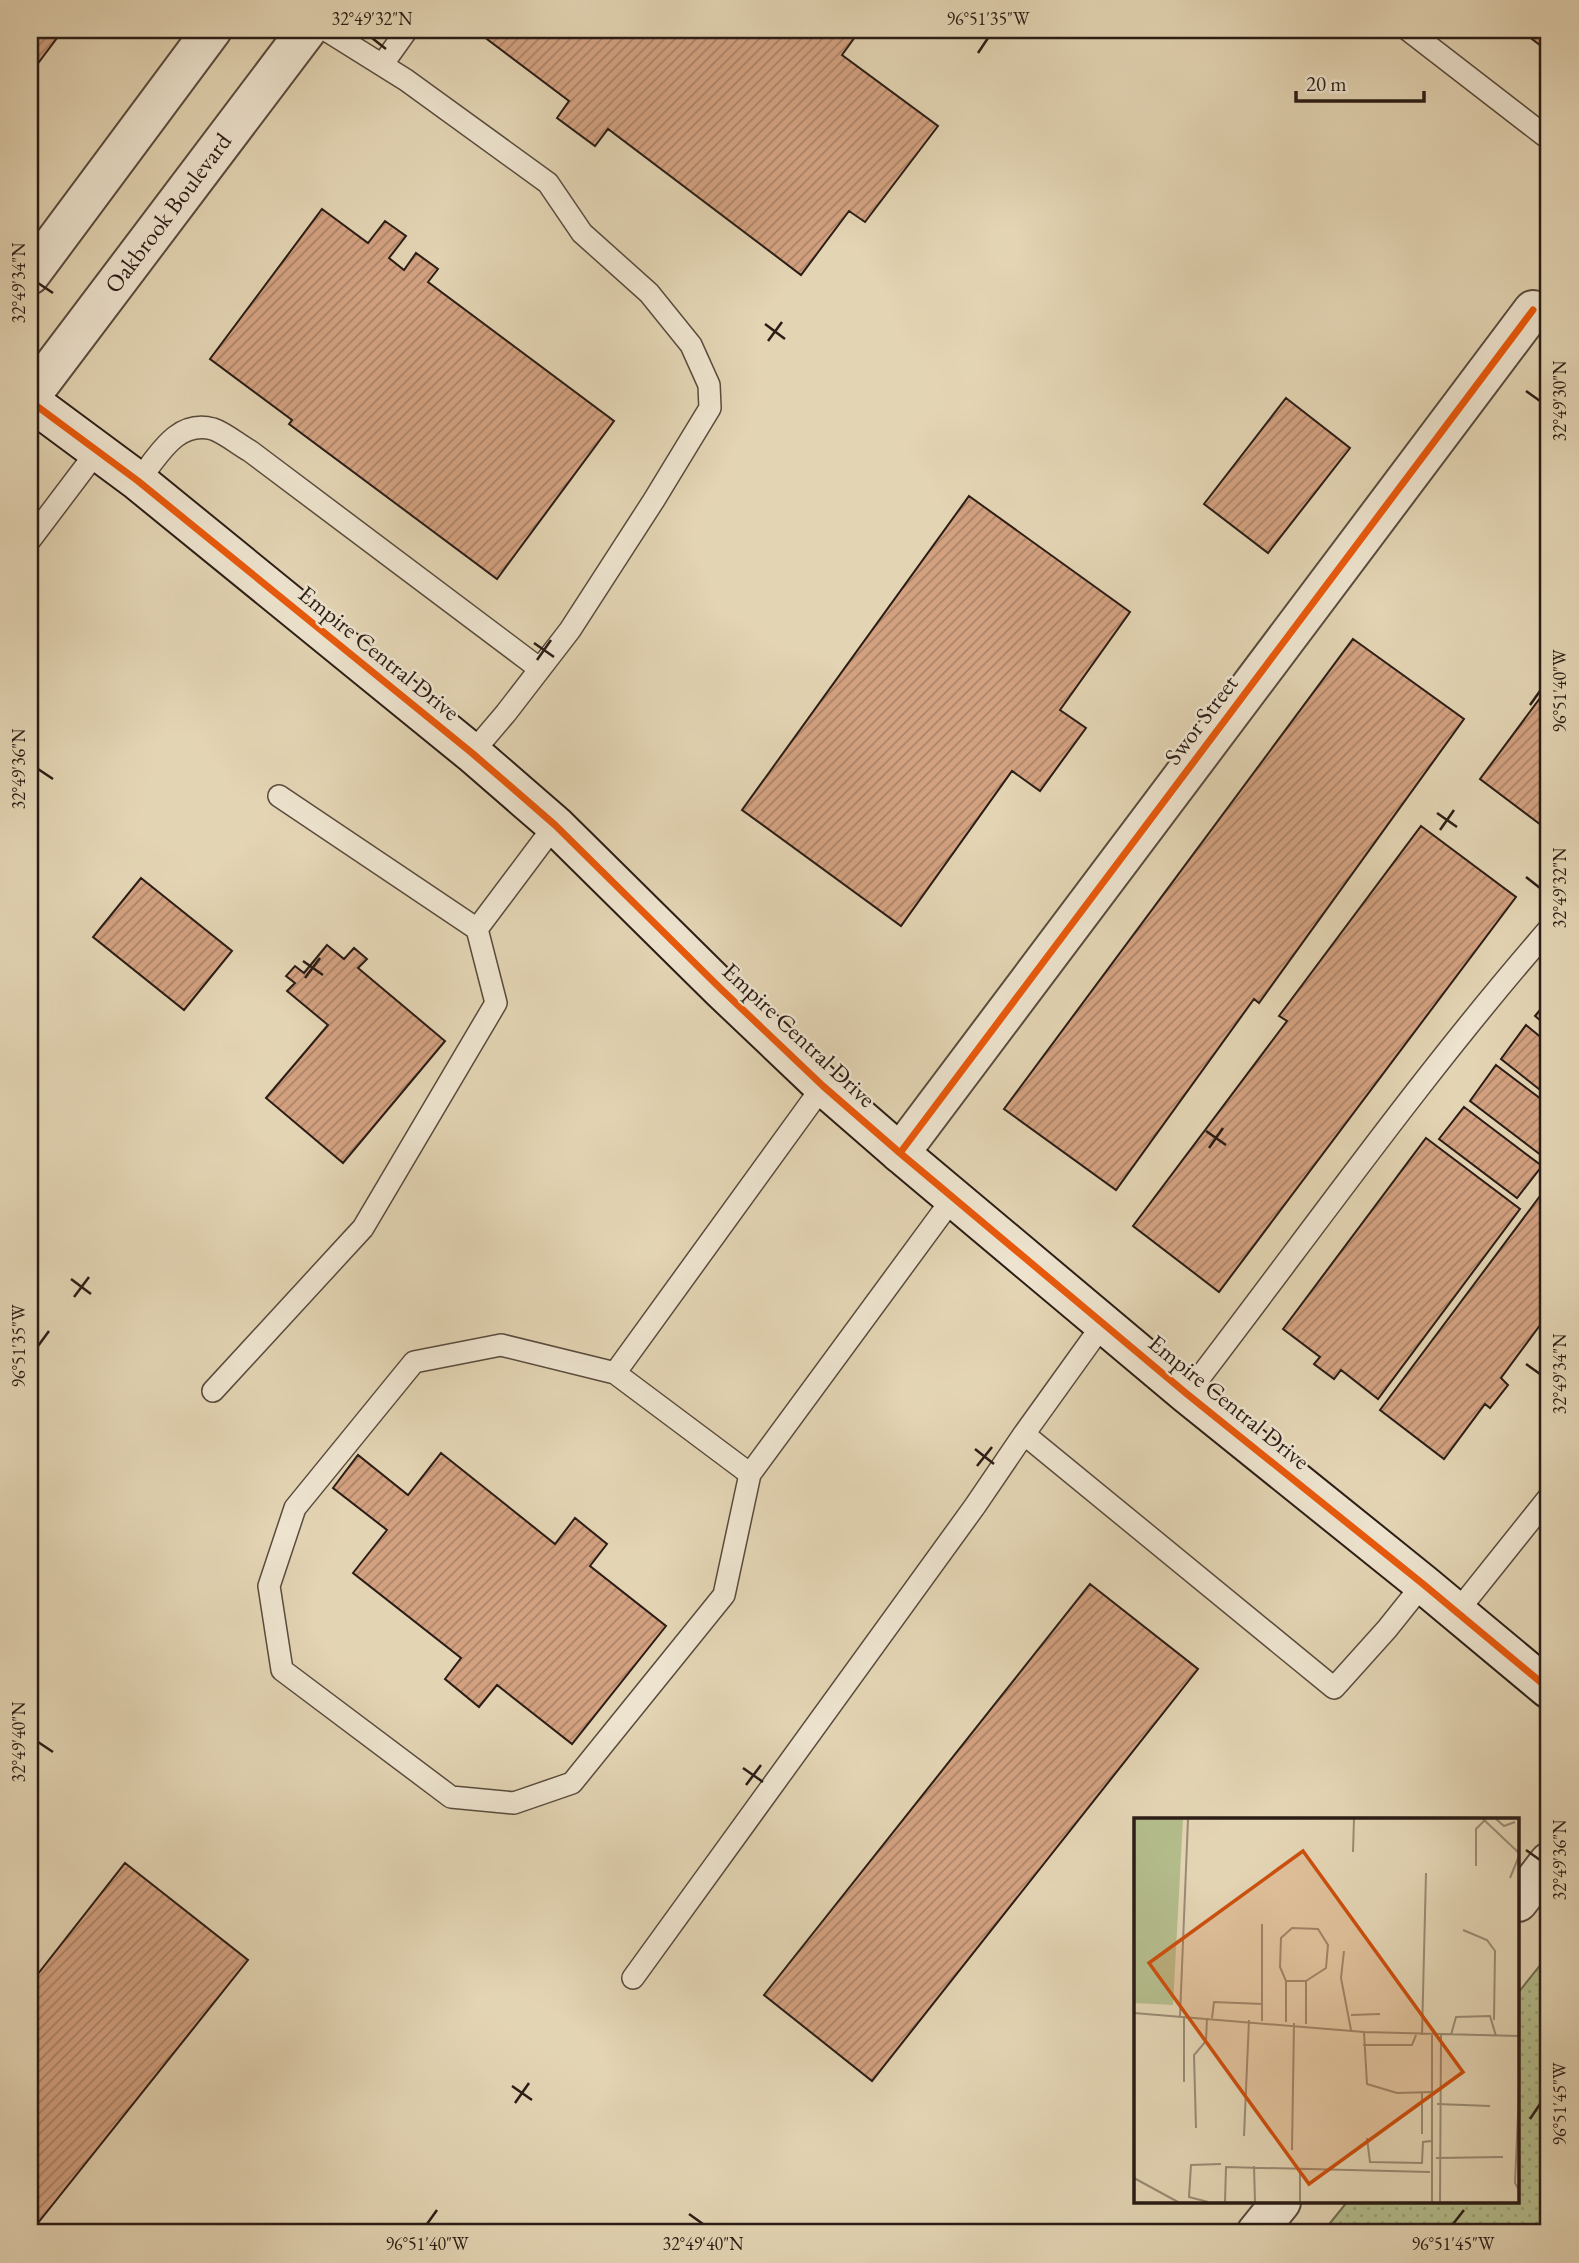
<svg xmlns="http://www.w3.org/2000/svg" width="1579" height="2263" viewBox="0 0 1579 2263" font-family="'EB Garamond',serif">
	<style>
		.grass { fill: url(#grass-dots); stroke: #706c51; stroke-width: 2 }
		.building { fill: url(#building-hatch); stroke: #2b1d16; stroke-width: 2 }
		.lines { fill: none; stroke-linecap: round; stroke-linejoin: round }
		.lane-casing { stroke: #594b3d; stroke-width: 24 }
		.street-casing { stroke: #594b3d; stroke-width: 42 }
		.secondary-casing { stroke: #2b1d16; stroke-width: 42 }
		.lane { stroke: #ede3ce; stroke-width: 21 }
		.street { stroke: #ede3ce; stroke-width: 38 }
		.secondary { stroke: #ede3ce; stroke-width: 38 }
		.cycleway-casing { stroke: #ede3ce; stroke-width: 11 }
		.cycleway { stroke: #e8590c; stroke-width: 7 }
		.ticks { fill: none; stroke: #2b1d16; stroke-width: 2.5 }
		.labels { text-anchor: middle; stroke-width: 5; stroke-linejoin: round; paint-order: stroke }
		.street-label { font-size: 24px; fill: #2b1d16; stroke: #ede3ce }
		.inset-road { fill: none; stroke: #998b74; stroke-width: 2 }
		.view { fill: #cc500e; fill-opacity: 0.15; stroke: #cc500e; stroke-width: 3.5 }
		.inset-edge { fill: none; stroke: #2b1d16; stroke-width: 3.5 }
		.neatline { fill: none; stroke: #2b1d16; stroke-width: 2.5 }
		.ticks-label { font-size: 18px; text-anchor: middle; fill: #2b1d16 }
	</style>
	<defs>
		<pattern id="grass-dots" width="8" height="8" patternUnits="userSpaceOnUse" patternTransform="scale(1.75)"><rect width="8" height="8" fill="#b4bc8c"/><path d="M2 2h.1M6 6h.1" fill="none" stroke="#9ba178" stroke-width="1.8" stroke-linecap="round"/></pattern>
		<pattern id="building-hatch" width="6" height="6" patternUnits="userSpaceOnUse" patternTransform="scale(1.75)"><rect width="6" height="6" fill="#d3a180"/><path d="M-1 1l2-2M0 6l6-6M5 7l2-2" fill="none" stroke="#ab8368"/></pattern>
	</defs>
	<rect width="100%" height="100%" fill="#e3d4b3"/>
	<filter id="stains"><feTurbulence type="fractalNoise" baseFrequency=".00286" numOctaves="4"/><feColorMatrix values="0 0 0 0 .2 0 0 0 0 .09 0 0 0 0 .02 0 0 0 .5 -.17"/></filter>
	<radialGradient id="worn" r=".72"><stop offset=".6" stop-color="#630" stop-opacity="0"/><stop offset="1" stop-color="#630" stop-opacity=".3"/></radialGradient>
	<path class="grass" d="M 1549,1954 L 1549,2233 L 1322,2233 L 1347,2202 L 1518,2202 L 1518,1993 Z"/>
	<path class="building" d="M 30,30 L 63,30 L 30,74 Z
		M 475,30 L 860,30 L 842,55 L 938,126 L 865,222 L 849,211 L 801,275 L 608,129 L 595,146 L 557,118 L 569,101 Z
		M 1520,30 L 1549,30 L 1549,52 Z
		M 322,209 L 368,243 L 385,221 L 406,236 L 389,258 L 404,270 L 416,253 L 438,269 L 428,282 L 614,421 L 497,579 L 289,424 L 292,420 L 210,359 Z
		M 1286,398 L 1350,448 L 1268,553 L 1204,504 Z
		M 969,496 L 1130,612 L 1060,710 L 1086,728 L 1040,791 L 1012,771 L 901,926 L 742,810 Z
		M 1353,639 L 1464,719 L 1259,1003 L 1254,999 L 1116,1190 L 1004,1109 Z
		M 1549,686 L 1549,831 L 1480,779 Z
		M 1421,826 L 1516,897 L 1219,1292 L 1133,1226 L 1287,1021 L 1279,1016 Z
		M 141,878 L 232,951 L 184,1010 L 93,937 Z
		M 327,945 L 344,959 L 354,948 L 367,959 L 358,968 L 445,1041 L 343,1163 L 266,1098 L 328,1025 L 287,991 L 295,983 L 286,976 L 295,966 L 304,973 Z
		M 1549,999 L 1549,1028 L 1535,1016 Z
		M 1526,1025 L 1549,1044 L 1549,1097 L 1501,1059 Z
		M 1496,1065 L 1549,1105 L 1549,1156 L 1546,1159 L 1470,1101 Z
		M 1464,1107 L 1542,1166 L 1517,1198 L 1439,1139 Z
		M 1426,1138 L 1520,1209 L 1378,1399 L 1341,1370 L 1334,1379 L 1314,1364 L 1320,1357 L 1283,1329 Z
		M 1549,1184 L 1549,1313 L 1501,1378 L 1508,1385 L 1490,1408 L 1485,1404 L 1444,1459 L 1380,1410 Z
		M 441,1453 L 555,1544 L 575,1518 L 607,1544 L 590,1566 L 666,1626 L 572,1744 L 497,1685 L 479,1707 L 445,1679 L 461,1658 L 353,1573 L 387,1530 L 333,1488 L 358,1455 L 408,1495 Z
		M 1090,1584 L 1198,1669 L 872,2081 L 764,1995 Z
		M 125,1863 L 248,1960 L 30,2233 L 30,1984 Z"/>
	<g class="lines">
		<defs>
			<path id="lane" d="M 326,30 L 406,80 L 548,183 L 582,233 L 649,293 L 691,345 L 709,385 L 710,408 L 654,500 L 570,630 L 506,713 L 472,753
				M 1408,30 L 1549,139
				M 382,65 L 407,30
				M 138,481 C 158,457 176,419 213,429 C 225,433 239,445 250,451 L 540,669
				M 30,540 L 98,450
				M 279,796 L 477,929
				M 1103,1324 L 1024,1434 L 1334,1688 L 1387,1629 L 1423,1584
				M 615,1373 L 750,1474 L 724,1595 L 572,1783 L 514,1803 L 451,1797 L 282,1670 L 269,1586 L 295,1508 L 414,1362 L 501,1345 L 615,1373 L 823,1086
				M 213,1391 L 363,1228 L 496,1003 L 477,929 L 555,825
				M 1187,1394 C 1307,1238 1420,1077 1549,929
				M 750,1474 L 953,1198
				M 1457,1612 L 1549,1497
				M 633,1978 L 975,1506 L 1024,1434"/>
			<path id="street" d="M 30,275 L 212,30
				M 30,397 L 307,30
				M 900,1153 L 1533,310
				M 1518,1902 L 1549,1862
				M 1256,2233 L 1281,2202"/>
			<path id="secondary" d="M 30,401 L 138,481 L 472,753 L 555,825 L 721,989 L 823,1086 L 900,1153 L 1187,1394 L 1423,1584 L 1549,1689"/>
		</defs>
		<use href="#lane" class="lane-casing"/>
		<use href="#street" class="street-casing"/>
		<use href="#secondary" class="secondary-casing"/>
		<use href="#lane" class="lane"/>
		<use href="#street" class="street"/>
		<use href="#secondary" class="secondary"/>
		<defs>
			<path id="cycleway" d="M 30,401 L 138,481 L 472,753 L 555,825 L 721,989 L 823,1086 L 900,1153 L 1187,1394 L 1423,1584 L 1549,1689
				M 900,1153 L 1533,310"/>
		</defs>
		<use href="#cycleway" class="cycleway-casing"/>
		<use href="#cycleway" class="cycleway"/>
	</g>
	<path class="ticks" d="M 372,38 L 386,49M 978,53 L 988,38M 38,283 L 53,293M 765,324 L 785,339M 768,341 L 782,322M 1526,391 L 1540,401M 534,643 L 554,657M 537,660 L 551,640M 1530,705 L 1540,691M 38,769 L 53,779M 1437,813 L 1457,827M 1440,830 L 1454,810M 1526,877 L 1540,888M 303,961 L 323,975M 305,978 L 320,958M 1206,1131 L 1226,1145M 1209,1148 L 1223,1128M 71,1279 L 91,1294M 74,1297 L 89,1277M 38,1346 L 49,1331M 1526,1364 L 1540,1374M 975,1449 L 994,1464M 977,1466 L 992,1447M 38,1742 L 53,1752M 743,1768 L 763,1782M 746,1785 L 761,1765M 1526,1850 L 1540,1860M 512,2086 L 532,2100M 515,2103 L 529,2083M 1530,2119 L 1540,2104M 689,2214 L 703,2224M 427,2224 L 437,2210M 1453,2224 L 1464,2210"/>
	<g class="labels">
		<g class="street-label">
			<text transform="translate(168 213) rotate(-53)" y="8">Oakbrook Boulevard</text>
			<text transform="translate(379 653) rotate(39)" y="8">Empire Central Drive</text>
			<text transform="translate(1201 720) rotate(-53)" y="8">Swor Street</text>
			<text transform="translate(799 1035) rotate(43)" y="8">Empire Central Drive</text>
			<text transform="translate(1229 1402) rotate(39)" y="8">Empire Central Drive</text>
		</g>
	</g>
	<g transform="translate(1134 1818)">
		<rect width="385" height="385" fill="#e3d4b3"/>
		<path d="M 0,1 L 49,1 L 39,187 L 0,185 Z" fill="#b4bc8c"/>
		<path class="inset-road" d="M 349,1 L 385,35M 362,1 L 370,8 L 381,4M 219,34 L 220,1M 342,48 L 342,11 L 352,1M 376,60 L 385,38M 128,106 L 128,186M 329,112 L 353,122 L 361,133 L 360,202M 210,133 L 207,160 L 217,212M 172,163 L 152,163 L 146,149 L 147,120 L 158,110 L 184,111 L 194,127 L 192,150 L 172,163 L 172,206M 0,195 L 230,214 L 385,218M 217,197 L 246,196M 46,198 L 54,1M 78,200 L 80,184 L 128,186 L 128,203M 152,204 L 152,163M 230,214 L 233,266 L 263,275 L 297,274M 288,217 L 292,55M 317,217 L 322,199 L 356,198 L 362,218M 229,227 L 278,227 L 282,217M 50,264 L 50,198M 385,273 L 381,365 L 385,372M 288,274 L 288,316M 303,286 L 356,288M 62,310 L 60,237 L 72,223 L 73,200M 110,318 L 115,202M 233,320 L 236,344 L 288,345 L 289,324 L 297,323M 158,332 L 160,205M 302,340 L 369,339M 120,348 L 121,384M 0,360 L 44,384M 74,384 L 55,379 L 57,347 L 87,346M 91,384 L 92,349 L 296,354M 166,384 L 166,350M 298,384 L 298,217M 306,384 L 307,217"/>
		<path class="view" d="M 169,33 L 329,254 L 175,366 L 15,145 Z"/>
		<rect width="385" height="385" class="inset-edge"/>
	</g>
	<rect width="1579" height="2263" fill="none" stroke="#e3d4b3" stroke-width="77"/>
	<path d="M1296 91v10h128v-10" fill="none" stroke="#2b1d16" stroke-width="3.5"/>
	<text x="1306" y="91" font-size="21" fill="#2b1d16" stroke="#ede3ce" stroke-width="5" paint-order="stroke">20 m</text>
	<rect x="38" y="38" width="1502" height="2186" class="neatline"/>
	<g class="ticks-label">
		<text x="372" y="25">32°49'32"N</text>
		<text x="988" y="25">96°51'35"W</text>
		<text transform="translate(19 283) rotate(-90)" y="6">32°49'34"N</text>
		<text transform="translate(1560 401) rotate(-90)" y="6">32°49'30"N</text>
		<text transform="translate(1560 691) rotate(-90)" y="6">96°51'40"W</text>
		<text transform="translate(19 769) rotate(-90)" y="6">32°49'36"N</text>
		<text transform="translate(1560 888) rotate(-90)" y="6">32°49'32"N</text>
		<text transform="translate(19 1346) rotate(-90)" y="6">96°51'35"W</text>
		<text transform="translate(1560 1374) rotate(-90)" y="6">32°49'34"N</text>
		<text transform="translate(19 1742) rotate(-90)" y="6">32°49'40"N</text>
		<text transform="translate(1560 1860) rotate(-90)" y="6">32°49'36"N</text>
		<text transform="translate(1560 2104) rotate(-90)" y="6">96°51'45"W</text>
		<text x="427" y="2250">96°51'40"W</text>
		<text x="703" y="2250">32°49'40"N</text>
		<text x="1453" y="2250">96°51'45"W</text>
	</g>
	<rect width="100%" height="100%" filter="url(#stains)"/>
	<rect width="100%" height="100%" fill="url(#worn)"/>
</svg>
